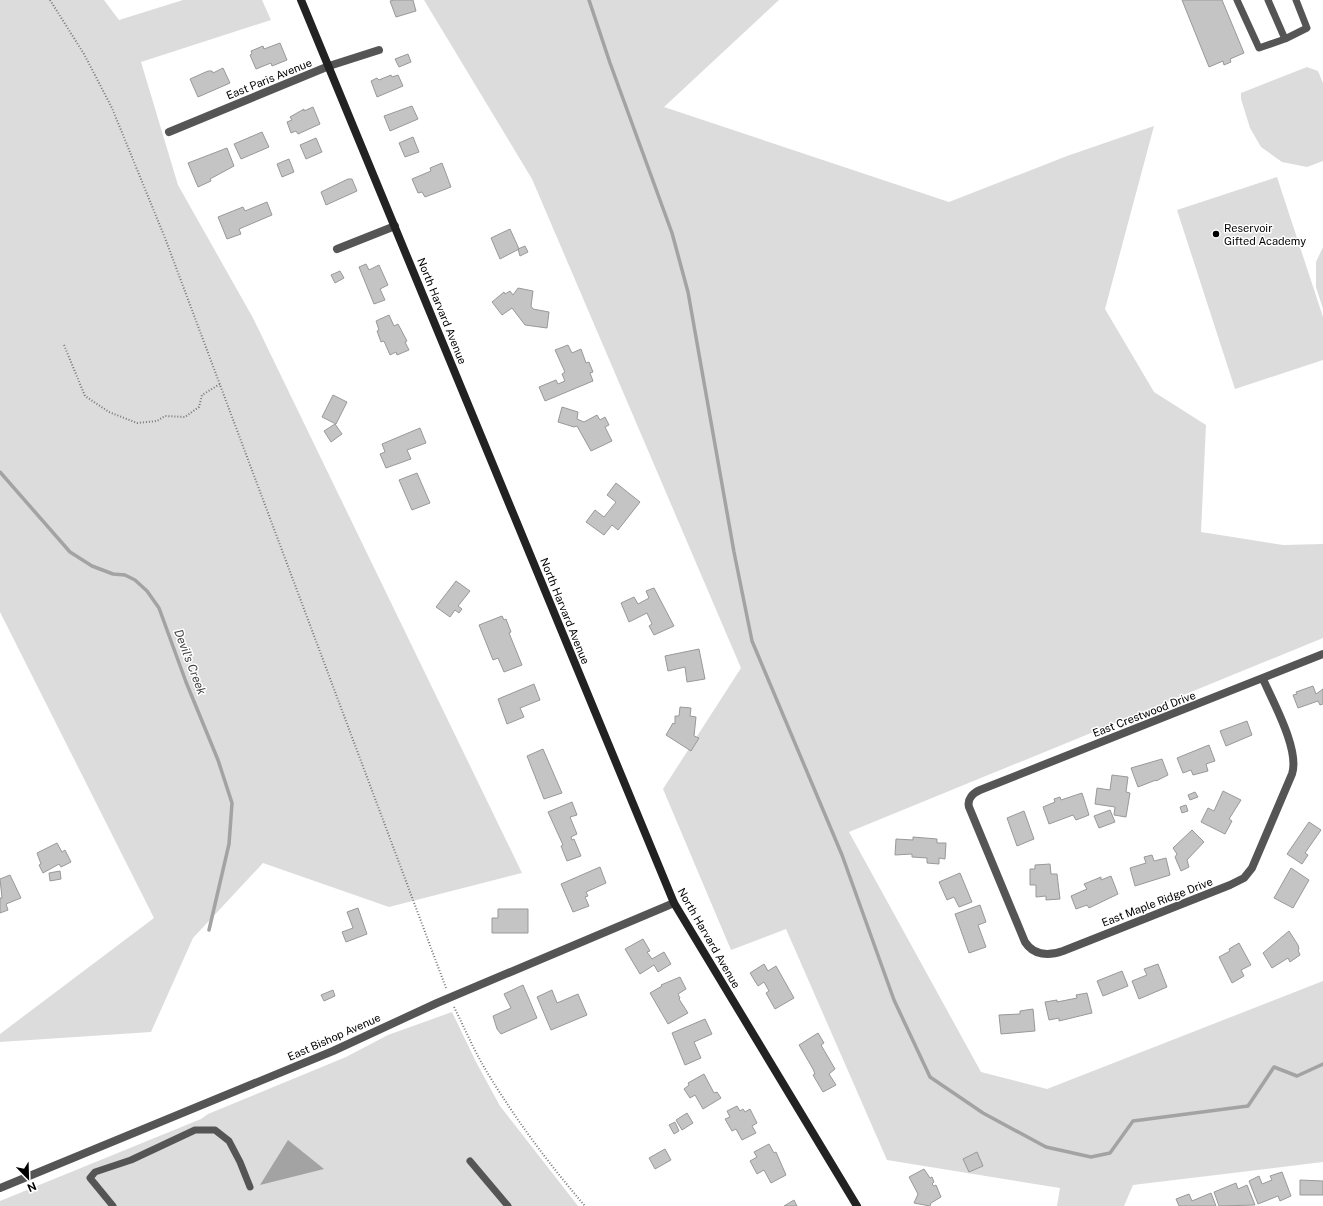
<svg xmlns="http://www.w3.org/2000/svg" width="1323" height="1206" viewBox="0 0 1323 1206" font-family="'Public Sans',sans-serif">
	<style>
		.green { fill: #dcdcdc }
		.water { fill: #a3a3a3 }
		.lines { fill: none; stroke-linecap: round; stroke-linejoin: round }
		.stream { stroke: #a3a3a3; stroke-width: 3.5 }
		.building { fill: #c4c4c4; stroke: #999 }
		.path { stroke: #777; stroke-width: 2; stroke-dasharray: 1 2; stroke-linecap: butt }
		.lane { stroke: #555; stroke-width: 7 }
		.street { stroke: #555; stroke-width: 8 }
		.secondary { stroke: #222; stroke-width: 8 }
		.poi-dot { fill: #000; stroke: #fff; stroke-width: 1.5 }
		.labels { text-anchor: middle; stroke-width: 3; stroke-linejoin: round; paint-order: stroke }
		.street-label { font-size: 11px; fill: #000; stroke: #fff }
		.poi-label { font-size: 11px; fill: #000; stroke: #fff; text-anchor: start }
		.water-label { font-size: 12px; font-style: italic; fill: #444; stroke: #fff }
	</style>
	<rect width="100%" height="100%" fill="#fff"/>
	<path class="green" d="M 0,0 L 104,0 L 119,20 L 183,0 L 262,0 L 271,20 L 141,62 L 178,185 L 253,318 L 522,873 L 389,907 L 263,863 L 193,938 L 151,1032 L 0,1042 L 0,1034 L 154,918 L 0,612 Z
		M 424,0 L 779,0 L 664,107 L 949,202 L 1067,156 L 1154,126 L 1105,309 L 1154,392 L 1206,425 L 1201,532 L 1283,545 L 1323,544 L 1323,638 L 849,832 L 981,1072 L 1047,1089 L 1323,981 L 1323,1162 L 1133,1185 L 1124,1206 L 1057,1206 L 1060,1188 L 887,1160 L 786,929 L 731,950 L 663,789 L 741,668 L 532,179 Z
		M 1307,67 L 1318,71 L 1323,83 L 1323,161 L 1307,167 L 1282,162 L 1261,147 L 1250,128 L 1241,99 L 1241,93 Z
		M 1277,177 L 1323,317 L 1323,360 L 1235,389 L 1177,210 Z
		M 1323,247 L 1323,309 L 1316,287 L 1316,262 Z
		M 452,1012 L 476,1062 L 500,1106 L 578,1206 L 0,1206 L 0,1201 L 201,1119 L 208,1114 L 346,1057 L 388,1035 Z"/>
	<path class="water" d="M 288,1140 L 324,1169 L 260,1185 Z"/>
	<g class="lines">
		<path class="stream" d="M 589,0 L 610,63 L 672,233 L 688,292 L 734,552 L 752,641 L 842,855 L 894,1000 L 930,1077 L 983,1113 L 1046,1147 L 1091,1157 L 1110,1153 L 1133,1121 L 1248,1106 L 1274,1067 L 1297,1076 L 1323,1064
			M 0,472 L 70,552 L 92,566 L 113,574 L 125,575 L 135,580 L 147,591 L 159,608 L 186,682 L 218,760 L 232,803 L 229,844 L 209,930"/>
	</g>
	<path class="building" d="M 394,0 L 413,0 L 416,11 L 396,17 L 390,1 Z
		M 1182,0 L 1222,0 L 1244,53 L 1230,59 L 1231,62 L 1224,65 L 1223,61 L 1209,67 Z
		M 280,43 L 287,60 L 272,66 L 271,63 L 256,69 L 250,55 L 252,54 L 251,51 L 263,46 L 264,49 Z
		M 408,54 L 411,62 L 399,67 L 395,59 Z
		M 223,68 L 230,83 L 198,97 L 190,79 L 208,71 L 212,71 L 213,73 Z
		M 391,75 L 392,77 L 398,75 L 403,86 L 377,97 L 371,81 L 377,78 L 379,80 Z
		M 412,106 L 418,119 L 390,131 L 384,116 Z
		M 313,107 L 320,124 L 298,134 L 296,131 L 291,133 L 287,122 L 292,120 L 290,117 L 304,109 L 304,111 Z
		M 262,132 L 269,147 L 241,159 L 234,144 Z
		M 413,137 L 419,152 L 405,157 L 399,143 Z
		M 316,138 L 322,152 L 306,159 L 300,145 Z
		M 227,148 L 234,166 L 210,179 L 211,181 L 198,187 L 188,163 Z
		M 289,159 L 294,172 L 282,177 L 277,164 Z
		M 442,163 L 451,187 L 425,197 L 422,192 L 418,193 L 412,179 L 431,171 L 430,168 Z
		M 348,179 L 352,179 L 357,191 L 326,205 L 321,192 Z
		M 267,202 L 272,215 L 239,229 L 241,234 L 227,239 L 218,217 L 243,207 L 245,211 Z
		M 510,229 L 519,249 L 500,259 L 491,238 Z
		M 525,246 L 528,252 L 520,256 L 518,249 Z
		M 366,264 L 369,270 L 379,265 L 388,285 L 380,289 L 385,300 L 374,304 L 359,267 Z
		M 340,271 L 344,278 L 335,283 L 331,275 Z
		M 518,288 L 533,291 L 531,306 L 533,309 L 549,312 L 547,328 L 525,325 L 512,308 L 502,315 L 492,302 L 504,292 L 505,294 L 510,291 L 513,295 Z
		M 389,315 L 394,326 L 398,324 L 407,341 L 405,342 L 409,350 L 397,355 L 396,352 L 390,355 L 384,341 L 381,342 L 377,331 L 379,330 L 376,321 Z
		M 568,345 L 572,353 L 581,349 L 586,363 L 589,362 L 593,372 L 590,373 L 593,381 L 545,401 L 539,387 L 556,380 L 558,384 L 565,381 L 562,374 L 565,372 L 555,350 Z
		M 333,395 L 347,402 L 336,424 L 322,417 Z
		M 562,407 L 578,412 L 577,419 L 584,422 L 597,415 L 600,420 L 605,417 L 609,425 L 605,427 L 612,441 L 591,451 L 577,426 L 574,427 L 558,422 Z
		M 335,424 L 342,434 L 331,442 L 324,431 Z
		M 420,428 L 426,443 L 407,450 L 411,459 L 386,468 L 380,454 L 385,452 L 382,444 Z
		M 417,473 L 430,503 L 412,510 L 399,480 Z
		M 616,483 L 640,502 L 618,530 L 612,525 L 604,535 L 586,522 L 595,510 L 604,517 L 616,502 L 607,495 Z
		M 456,581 L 470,591 L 458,606 L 462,609 L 459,613 L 455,610 L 450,617 L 436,607 Z
		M 654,588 L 674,626 L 654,635 L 649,626 L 652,624 L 647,613 L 629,622 L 621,603 L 634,597 L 638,604 L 649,598 L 646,591 Z
		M 502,616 L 504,620 L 506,619 L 511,632 L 509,633 L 522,665 L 504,672 L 498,658 L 493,660 L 479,625 Z
		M 699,649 L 705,679 L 687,682 L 685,667 L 668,671 L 665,656 Z
		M 534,684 L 540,700 L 520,708 L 524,717 L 507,724 L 498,699 Z
		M 1313,686 L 1316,694 L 1323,689 L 1323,704 L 1320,705 L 1318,701 L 1298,708 L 1293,695 L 1297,694 L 1296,692 Z
		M 680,707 L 691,708 L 690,716 L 696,717 L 694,736 L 699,738 L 691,751 L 666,735 L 673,723 L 675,724 L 675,716 L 679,716 Z
		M 1247,721 L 1252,735 L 1226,746 L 1220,731 Z
		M 1209,745 L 1215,761 L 1206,764 L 1208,771 L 1193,775 L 1191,770 L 1183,773 L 1177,758 Z
		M 543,749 L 562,793 L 544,799 L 527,756 Z
		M 1162,759 L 1168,775 L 1156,781 L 1156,780 L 1138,787 L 1131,768 Z
		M 1112,775 L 1128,777 L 1126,792 L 1130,793 L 1126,817 L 1114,815 L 1115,807 L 1095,804 L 1097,788 L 1110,790 Z
		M 1223,791 L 1241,800 L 1229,819 L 1232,821 L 1225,834 L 1201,822 L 1208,808 L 1214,811 Z
		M 1195,792 L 1198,797 L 1190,800 L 1188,795 Z
		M 1082,793 L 1089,815 L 1076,820 L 1073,815 L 1049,824 L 1043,807 L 1055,802 L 1054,799 L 1060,797 L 1061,800 Z
		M 572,802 L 577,815 L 570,817 L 577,834 L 571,837 L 572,840 L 574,839 L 581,856 L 567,861 L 561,846 L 563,845 L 548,812 Z
		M 1186,805 L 1188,811 L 1182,813 L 1180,807 Z
		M 1110,810 L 1115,822 L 1099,828 L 1094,816 Z
		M 1024,811 L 1034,839 L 1017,846 L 1007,818 Z
		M 1309,822 L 1321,830 L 1305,853 L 1308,855 L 1302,864 L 1287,854 Z
		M 1192,830 L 1204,842 L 1187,860 L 1189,867 L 1181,871 L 1175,857 L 1177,854 L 1173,848 Z
		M 913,837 L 937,839 L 937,843 L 946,843 L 945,859 L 939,858 L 939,864 L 927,863 L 927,858 L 912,857 L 912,854 L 895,855 L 896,839 L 913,840 Z
		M 57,843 L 62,852 L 65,850 L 71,862 L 61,867 L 59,864 L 43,873 L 39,865 L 41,864 L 37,853 Z
		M 1152,855 L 1154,861 L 1166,858 L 1170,875 L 1135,886 L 1130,868 L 1146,863 L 1144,857 Z
		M 1050,864 L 1051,874 L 1057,874 L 1060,899 L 1046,900 L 1046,896 L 1036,897 L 1036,885 L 1030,885 L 1030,869 L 1035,869 L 1035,865 Z
		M 600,867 L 606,883 L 586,892 L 588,896 L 585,897 L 589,906 L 573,912 L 561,884 Z
		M 1291,868 L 1309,880 L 1293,908 L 1274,898 Z
		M 60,871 L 61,879 L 50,881 L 49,873 Z
		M 960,873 L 972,902 L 959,907 L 954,897 L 947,900 L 939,882 Z
		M 10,875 L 21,898 L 6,904 L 8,910 L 0,913 L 0,898 L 2,898 L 0,879 Z
		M 1111,876 L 1118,894 L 1089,908 L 1087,905 L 1076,909 L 1071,896 L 1087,889 L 1084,884 L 1101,877 L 1101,880 Z
		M 980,905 L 986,922 L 978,925 L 986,947 L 969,953 L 955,914 Z
		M 358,908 L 367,934 L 346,942 L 342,932 L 353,928 L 347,912 Z
		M 498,909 L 528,909 L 528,933 L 492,933 L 492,918 L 498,918 Z
		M 1289,931 L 1298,945 L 1299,949 L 1298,950 L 1300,955 L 1290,962 L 1288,958 L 1272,968 L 1263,953 Z
		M 643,939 L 650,951 L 647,952 L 652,959 L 664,952 L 671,964 L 658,972 L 654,965 L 640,974 L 625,949 Z
		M 1239,943 L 1251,965 L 1241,970 L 1244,976 L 1232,983 L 1219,957 L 1230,951 L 1229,949 Z
		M 764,964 L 768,971 L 776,966 L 794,998 L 775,1009 L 766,993 L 769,991 L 764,982 L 758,986 L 750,973 Z
		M 1158,964 L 1167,987 L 1139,999 L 1132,981 L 1147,975 L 1144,969 Z
		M 1122,971 L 1128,986 L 1103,996 L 1097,981 Z
		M 680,977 L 686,989 L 678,994 L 680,998 L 679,999 L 688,1013 L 668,1024 L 650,993 L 662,986 L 661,985 Z
		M 523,985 L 537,1018 L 501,1034 L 497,1029 L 493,1016 L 511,1008 L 504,994 Z
		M 333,990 L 335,996 L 324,1001 L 321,995 Z
		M 552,990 L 557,1003 L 578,994 L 587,1015 L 551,1030 L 537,997 Z
		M 1087,993 L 1092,1013 L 1059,1021 L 1059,1018 L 1049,1020 L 1045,1002 L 1057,1000 L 1057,1002 L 1077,998 L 1076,995 Z
		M 1033,1009 L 1035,1031 L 1001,1034 L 999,1015 L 1020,1014 L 1020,1011 Z
		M 705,1019 L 712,1034 L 694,1042 L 701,1058 L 685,1065 L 672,1033 Z
		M 818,1033 L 824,1043 L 821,1045 L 835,1069 L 829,1074 L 836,1085 L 823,1092 L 813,1075 L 815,1074 L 813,1069 L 799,1045 Z
		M 704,1074 L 714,1093 L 717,1092 L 721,1098 L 703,1109 L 695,1095 L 690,1098 L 684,1089 L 689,1085 L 688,1083 Z
		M 737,1106 L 740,1111 L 743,1109 L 745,1112 L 750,1109 L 757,1123 L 752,1126 L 756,1133 L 742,1140 L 736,1129 L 732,1131 L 725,1119 L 730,1117 L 727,1111 Z
		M 687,1113 L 693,1123 L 682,1130 L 676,1120 Z
		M 675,1122 L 679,1131 L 674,1134 L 669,1125 Z
		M 769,1144 L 774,1153 L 776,1152 L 786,1175 L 771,1183 L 764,1170 L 757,1174 L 750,1161 L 757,1157 L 754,1152 Z
		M 665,1149 L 671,1160 L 655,1169 L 649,1158 Z
		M 977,1152 L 983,1166 L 969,1172 L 963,1159 Z
		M 924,1169 L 930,1178 L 932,1177 L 934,1182 L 932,1184 L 934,1186 L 936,1185 L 941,1197 L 931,1203 L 930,1206 L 914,1203 L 918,1194 L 909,1177 Z
		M 1282,1172 L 1291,1196 L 1280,1201 L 1278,1196 L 1258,1204 L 1249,1181 L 1259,1176 L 1262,1184 L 1272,1180 L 1270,1176 Z
		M 1300,1180 L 1323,1181 L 1323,1195 L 1300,1195 Z
		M 1236,1183 L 1238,1189 L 1247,1185 L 1255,1205 L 1219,1206 L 1214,1192 Z
		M 1211,1193 L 1216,1206 L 1179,1206 L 1176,1199 L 1189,1194 L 1192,1201 Z
		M 794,1200 L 797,1206 L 784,1206 Z"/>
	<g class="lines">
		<path class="path" d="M 50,0 L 84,54 L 112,108 L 165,238 L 446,988
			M 64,345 L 85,396 L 109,412 L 137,423 L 157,421 L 165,416 L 185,417 L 199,407 L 202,395 L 220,384
			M 454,1007 C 464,1027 473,1048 484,1067 C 513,1116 548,1163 585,1206"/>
		<path class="lane" d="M 1237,0 L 1259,48 L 1285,39 L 1307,28 L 1296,0
			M 1268,0 L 1285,39
			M 470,1161 L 508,1206
			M 113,1206 L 90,1178 L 95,1172 L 131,1160 L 195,1130 L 215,1130 L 229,1141 L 240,1162 L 250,1187"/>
		<path class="street" d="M 169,132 L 329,66 L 379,50
			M 337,249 L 395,226
			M 1263,679 C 1273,702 1300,750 1292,774 L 1252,868 L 1244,878 L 1230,885 L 1063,951 C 1049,956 1034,956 1025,942 L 969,807 C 967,799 973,793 980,790 L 1323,654
			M 0,1188 L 333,1051 L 437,1003 L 674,903"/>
		<path class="secondary" d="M 301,0 L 674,903 L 857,1206"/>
	</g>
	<circle class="poi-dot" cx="1216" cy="234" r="4"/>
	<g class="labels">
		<g class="street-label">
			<text transform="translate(269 79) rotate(-22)" y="4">East Paris Avenue</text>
			<text transform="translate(442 311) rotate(68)" y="4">North Harvard Avenue</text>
			<text transform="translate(565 611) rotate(68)" y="4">North Harvard Avenue</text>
			<text transform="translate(1144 714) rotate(-21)" y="4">East Crestwood Drive</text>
			<text transform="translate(1157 902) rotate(-21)" y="4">East Maple Ridge Drive</text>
			<text transform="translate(709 938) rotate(60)" y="4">North Harvard Avenue</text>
			<text transform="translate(334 1037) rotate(-24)" y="4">East Bishop Avenue</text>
		</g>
		<g class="poi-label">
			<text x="1224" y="232">Reservoir<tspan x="1224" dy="13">Gifted Academy</tspan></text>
		</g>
		<g class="water-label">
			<text transform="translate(190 662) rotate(69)" y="4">Devil's Creek</text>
		</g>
	</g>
	<g transform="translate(28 1178) rotate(157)" stroke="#ffffff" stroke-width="3" paint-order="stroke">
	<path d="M0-3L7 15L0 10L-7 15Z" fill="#000000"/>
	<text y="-6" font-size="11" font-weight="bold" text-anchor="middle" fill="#000000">N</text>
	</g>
</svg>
